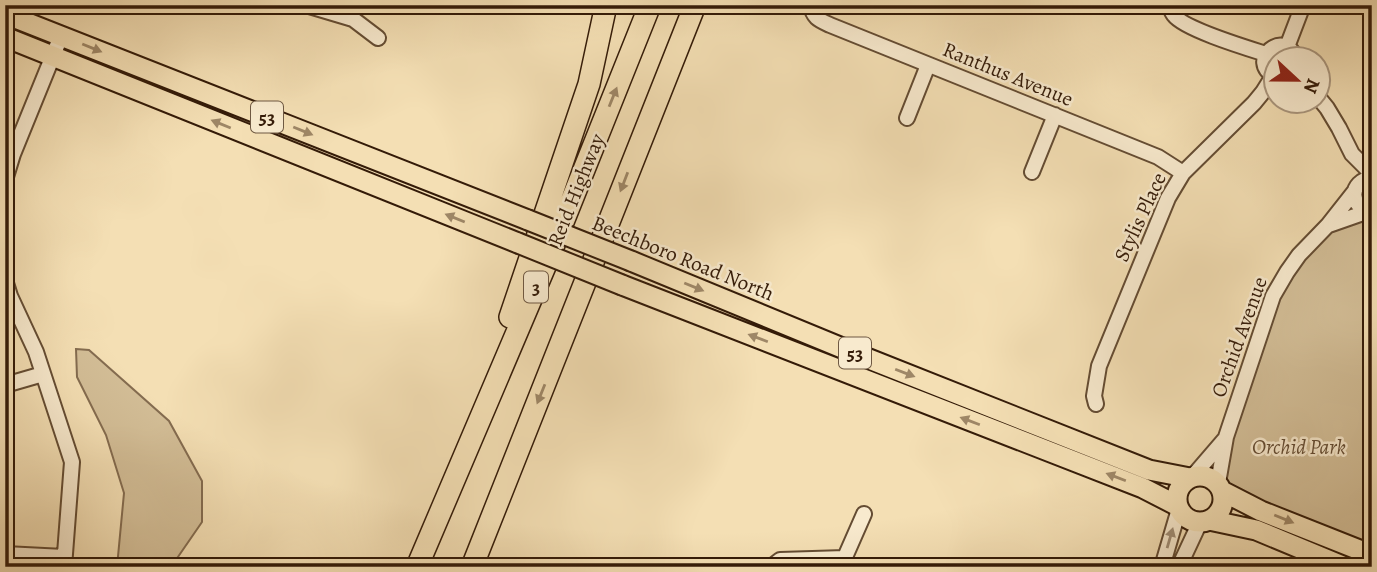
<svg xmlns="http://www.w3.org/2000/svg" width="1377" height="572" viewBox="0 0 1377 572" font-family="Alegreya,serif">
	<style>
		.green { fill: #d3be97; stroke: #846c50; stroke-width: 2 }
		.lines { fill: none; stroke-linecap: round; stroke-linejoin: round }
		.minor-casing { stroke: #644c33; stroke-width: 18 }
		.major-casing { stroke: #341b08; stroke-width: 23 }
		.highway-casing { stroke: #341b08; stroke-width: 24 }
		.minor { stroke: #f8eace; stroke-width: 14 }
		.major { stroke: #f4dfb4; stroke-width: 19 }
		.highway { stroke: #f4dfb4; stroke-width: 21 }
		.major-bridge-casing { stroke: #341b08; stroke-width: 23; stroke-linecap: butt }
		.major-bridge { stroke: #f4dfb4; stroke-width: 19 }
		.oneway { fill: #9e8767 }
		.oneway2 { fill: #a08d75 }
		.labels { text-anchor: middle; stroke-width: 5; stroke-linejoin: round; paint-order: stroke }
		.shield { fill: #f8eace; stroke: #6f5943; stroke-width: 2 }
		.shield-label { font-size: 19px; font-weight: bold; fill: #341b08 }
		.street-label { font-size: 21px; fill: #341b08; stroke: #f8eace }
		.park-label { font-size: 21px; font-style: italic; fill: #644c33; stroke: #f8eace }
	</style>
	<rect width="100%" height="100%" fill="#f4dfb4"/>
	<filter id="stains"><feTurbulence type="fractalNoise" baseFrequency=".00286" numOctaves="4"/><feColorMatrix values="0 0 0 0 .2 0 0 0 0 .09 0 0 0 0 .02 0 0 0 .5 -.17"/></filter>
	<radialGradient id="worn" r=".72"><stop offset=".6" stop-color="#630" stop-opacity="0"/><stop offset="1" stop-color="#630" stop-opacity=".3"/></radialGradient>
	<path class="green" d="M 1372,211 L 1372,555 L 1218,483 L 1273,296 L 1316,237 Z
		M 76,349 L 89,350 L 169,421 L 202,481 L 202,522 L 171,567 L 117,567 L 124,493 L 106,435 L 77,377 Z"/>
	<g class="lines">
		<defs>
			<path id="minor" d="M 306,5 L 353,19 L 378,38
				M 811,5 C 813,18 819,20 830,25 L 1158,157 L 1183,173
				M 1169,5 C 1169,6 1173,14 1174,15 C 1184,29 1247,48 1266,54
				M 1287,47 L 1303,5
				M 1276,77 C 1244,61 1286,26 1296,60
				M 1318,97 L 1327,108 L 1339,128 L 1352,154 L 1372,174
				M 907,118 L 928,65
				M 1032,172 L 1055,115
				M 1372,178 C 1349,181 1348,208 1372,211
				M 5,180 L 13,154 L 61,36
				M 1329,225 L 1369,211
				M 5,280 L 10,296 L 36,352 L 72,462 L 64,567
				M 5,385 L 43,374
				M 1096,404 L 1094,396 L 1099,366 L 1168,198 L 1183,173 L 1254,103 L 1263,92 L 1273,76
				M 1193,476 L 1224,440
				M 1218,483 L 1226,437 L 1273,296 L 1287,272 L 1299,255 L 1328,225 L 1354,192
				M 5,554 L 64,557
				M 842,564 L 864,514
				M 771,567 L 780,560 L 845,558
				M 1162,567 L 1179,509
				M 1179,567 L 1200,522"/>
			<path id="major" d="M 5,14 L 528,220
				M 5,37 L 518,243
				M 631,261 L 864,357 L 1149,470 L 1190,478
				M 622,285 L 1143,488 L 1178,506
				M1177 499a23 23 0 1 1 46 0a23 23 0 1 1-46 0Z
				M 1222,491 L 1261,511 L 1372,555
				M 1209,520 L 1256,530 L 1345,567"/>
			<path id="highway" d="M 510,317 L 589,84 L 606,5
				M 417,567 L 549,257 L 650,5
				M 472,567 L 695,5"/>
		</defs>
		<use href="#minor" class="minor-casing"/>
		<use href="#major" class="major-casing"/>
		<use href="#highway" class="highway-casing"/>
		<use href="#minor" class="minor"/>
		<use href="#major" class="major"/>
		<use href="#highway" class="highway"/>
		<defs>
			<path id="major-bridge" d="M 528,220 L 631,261
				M 518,243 L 622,285"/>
		</defs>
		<use href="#major-bridge" class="major-bridge-casing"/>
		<use href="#major-bridge" class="major-bridge"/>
	</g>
	<defs><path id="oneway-solid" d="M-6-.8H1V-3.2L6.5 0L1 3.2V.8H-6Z" transform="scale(1.75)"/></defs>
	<g class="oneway">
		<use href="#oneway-solid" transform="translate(92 48) rotate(22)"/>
		<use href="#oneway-solid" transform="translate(613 97) rotate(-68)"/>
		<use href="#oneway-solid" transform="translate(221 124) rotate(-158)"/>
		<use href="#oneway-solid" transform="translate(303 131) rotate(22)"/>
		<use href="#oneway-solid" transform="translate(624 182) rotate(111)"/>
		<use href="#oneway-solid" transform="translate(455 218) rotate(-158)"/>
		<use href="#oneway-solid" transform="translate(694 287) rotate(22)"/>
		<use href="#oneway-solid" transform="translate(758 338) rotate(-159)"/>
		<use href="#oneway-solid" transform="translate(905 373) rotate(21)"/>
		<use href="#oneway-solid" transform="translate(541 394) rotate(112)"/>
		<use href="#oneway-solid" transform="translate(970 421) rotate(-159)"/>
		<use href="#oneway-solid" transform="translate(1116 477) rotate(-159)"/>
		<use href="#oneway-solid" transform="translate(1284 519) rotate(22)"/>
	</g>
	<use class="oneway2" href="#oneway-solid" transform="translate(1170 538) rotate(-74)"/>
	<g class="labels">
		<g class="shield">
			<rect x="251" y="101.5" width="32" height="31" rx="5"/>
			<rect x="524" y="271.5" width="24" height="31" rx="5"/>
			<rect x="839" y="337.5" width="32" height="31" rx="5"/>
		</g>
		<g class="shield-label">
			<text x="267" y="124">53</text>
			<text x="536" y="294">3</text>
			<text x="855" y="360">53</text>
		</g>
		<g class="street-label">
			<text transform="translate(1008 74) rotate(22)" y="7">Ranthus Avenue</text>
			<text transform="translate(576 190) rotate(-68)" y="7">Reid Highway</text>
			<text transform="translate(1140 217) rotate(-65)" y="7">Stylis Place</text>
			<text transform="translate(683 258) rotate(22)" y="7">Beechboro Road North</text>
			<text transform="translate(1239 337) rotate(-70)" y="7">Orchid Avenue</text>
		</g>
		<g class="park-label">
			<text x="1299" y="454">Orchid Park</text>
		</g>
	</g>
	<rect width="1377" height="572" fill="none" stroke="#f4dfb4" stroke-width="28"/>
	<rect x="7" y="7" width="1363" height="558" fill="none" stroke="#341b08" stroke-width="3.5"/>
	<rect x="14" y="14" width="1349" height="544" fill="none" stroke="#341b08" stroke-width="2"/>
	<g transform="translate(1297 80) rotate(112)"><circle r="33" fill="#f8eace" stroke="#aa977f" stroke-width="2"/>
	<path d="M0-5L12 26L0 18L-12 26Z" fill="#8f2418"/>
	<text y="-10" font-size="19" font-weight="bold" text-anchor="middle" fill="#341b08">N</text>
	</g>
	<rect width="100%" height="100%" filter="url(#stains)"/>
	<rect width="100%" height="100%" fill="url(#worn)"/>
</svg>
